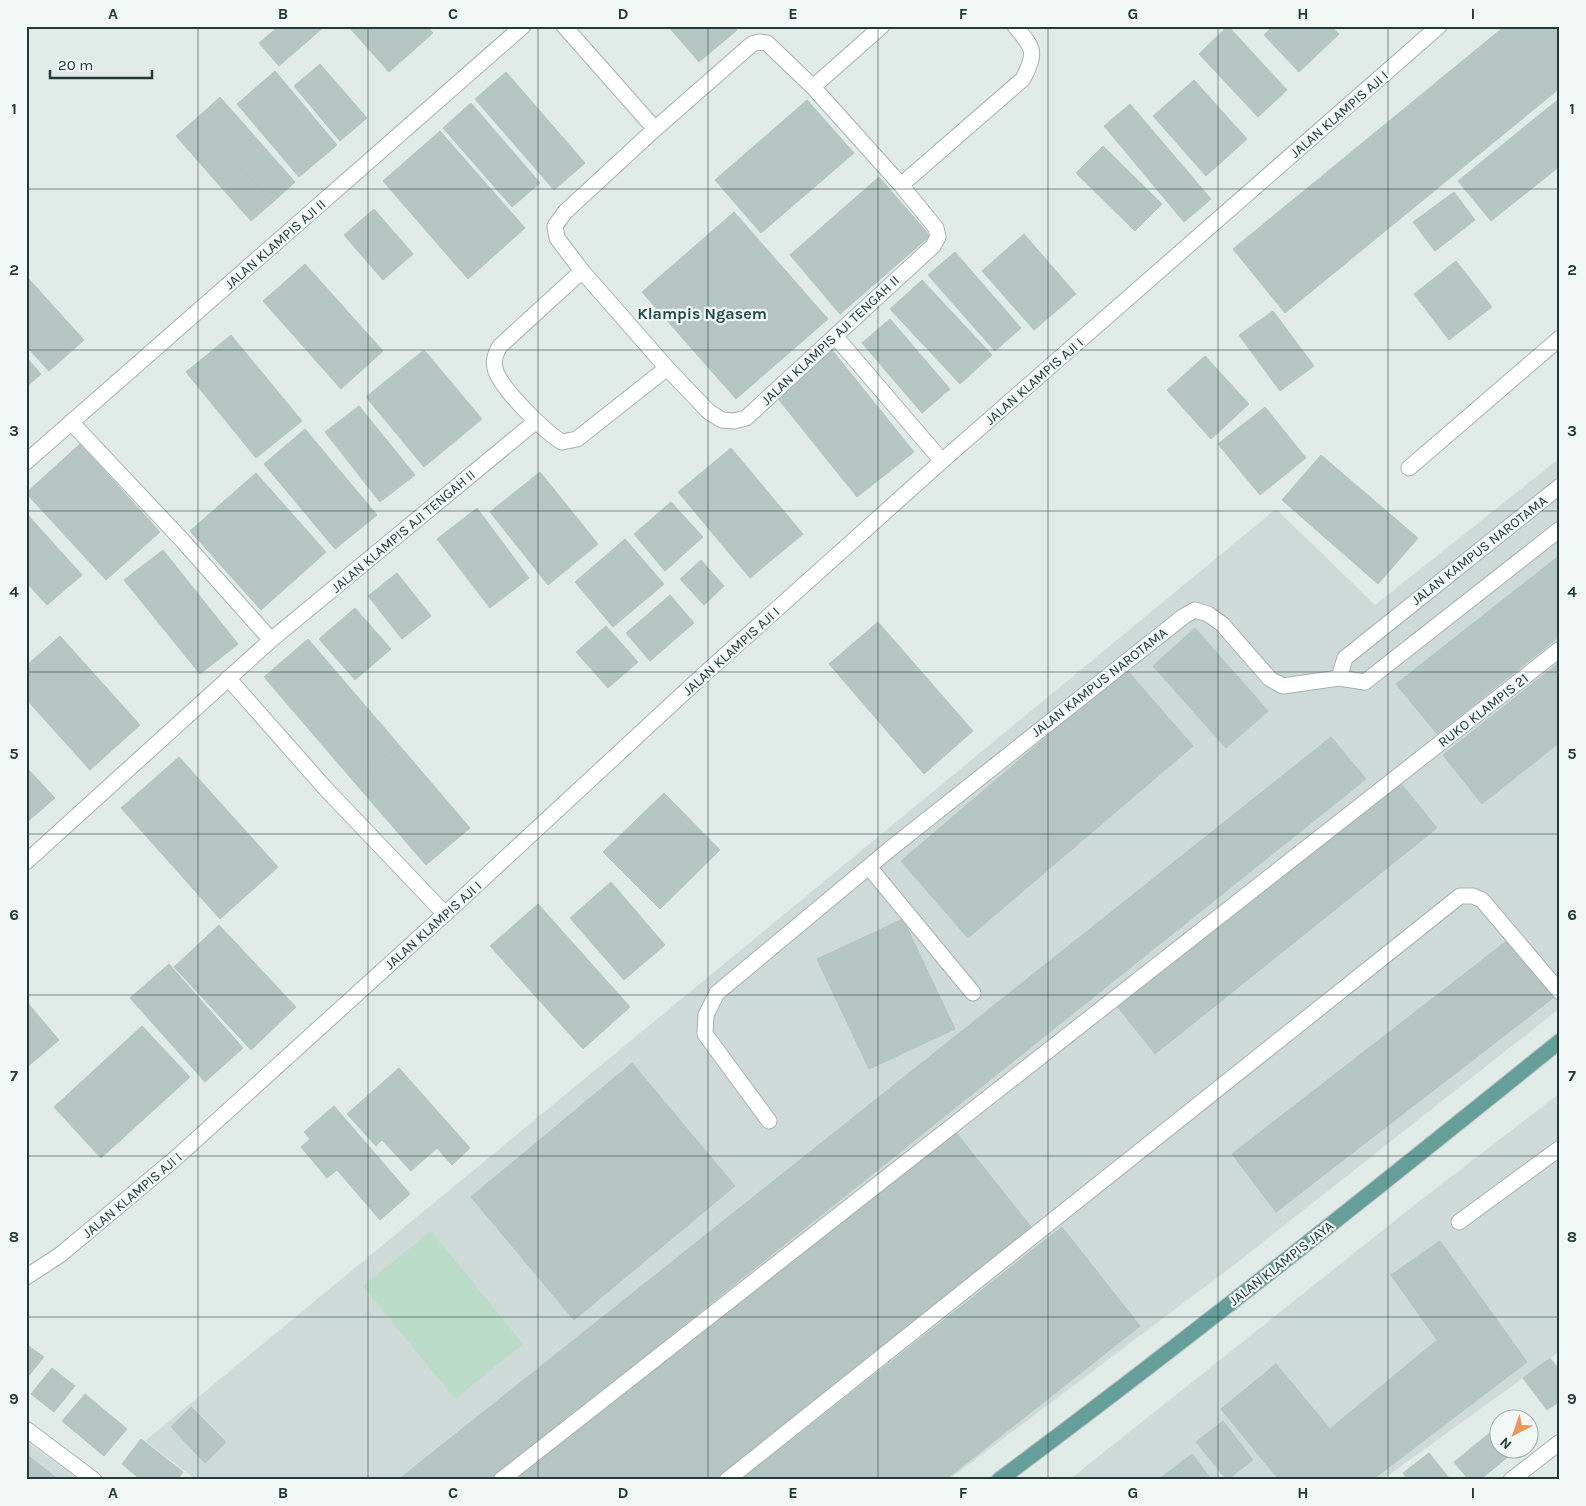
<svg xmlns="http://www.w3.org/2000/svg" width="1586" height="1506" viewBox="0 0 1586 1506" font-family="Karla,sans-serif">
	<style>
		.built { fill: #cedad7 }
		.green { fill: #b9dbc8 }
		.building { fill: #b5c5c1; stroke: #b3c4bf }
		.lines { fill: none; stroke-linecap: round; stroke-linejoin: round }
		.minor-casing { stroke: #a3b2af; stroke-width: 17 }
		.major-casing { stroke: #bcc4c3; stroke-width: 17 }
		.minor { stroke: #fff; stroke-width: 15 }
		.major { stroke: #669e9a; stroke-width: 15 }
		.grid { fill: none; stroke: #213a38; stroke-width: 1; stroke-opacity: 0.55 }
		.labels { text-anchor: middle; stroke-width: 4.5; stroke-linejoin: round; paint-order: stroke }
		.street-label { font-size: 14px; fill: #213a38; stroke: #f0f7f5 }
		.quarter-label { font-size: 16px; font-weight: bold; fill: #1e4b48; stroke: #f0f7f5 }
		.neatline { fill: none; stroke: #213a38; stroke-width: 2 }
		.grid-label { font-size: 16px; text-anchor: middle; font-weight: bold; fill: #213a38 }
	</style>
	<rect width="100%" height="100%" fill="#e0eae7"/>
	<path class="built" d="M 1560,458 L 1560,1008 L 1234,1265 L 948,1480 L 197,1480 L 145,1441 L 1276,509 L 1375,605 Z
		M 1560,1093 L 1560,1351 L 1382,1480 L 1069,1480 L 1417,1203 Z
		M 26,1441 L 79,1480 L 26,1480 Z"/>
	<path class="green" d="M 431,1231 L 523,1344 L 455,1399 L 363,1286 Z"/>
	<path class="building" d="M 279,26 L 325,26 L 279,66 L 259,43 Z
		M 348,26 L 427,26 L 433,33 L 389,72 Z
		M 668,26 L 734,26 L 737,30 L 699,62 Z
		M 1228,26 L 1287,90 L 1258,117 L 1199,54 Z
		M 1273,26 L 1331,26 L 1339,34 L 1299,72 L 1264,35 Z
		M 1505,26 L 1560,26 L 1560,88 L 1285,313 L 1233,249 Z
		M 320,64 L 367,118 L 340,141 L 294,86 Z
		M 275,71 L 337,145 L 299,177 L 237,104 Z
		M 506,72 L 585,163 L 554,190 L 475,99 Z
		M 1194,80 L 1247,139 L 1206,176 L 1153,116 Z
		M 220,97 L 295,182 L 272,203 L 197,118 Z
		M 1560,98 L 1560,166 L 1491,221 L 1458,181 Z
		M 807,100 L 854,153 L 761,233 L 715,180 Z
		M 471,103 L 540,183 L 512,207 L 443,128 Z
		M 1130,104 L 1211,199 L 1184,222 L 1104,126 Z
		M 197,118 L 272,203 L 251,221 L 176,136 Z
		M 440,131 L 525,228 L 468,279 L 383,181 Z
		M 1103,146 L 1162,204 L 1135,231 L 1076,173 Z
		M 879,177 L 930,236 L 840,314 L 790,255 Z
		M 1454,192 L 1475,220 L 1435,251 L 1413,222 Z
		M 374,209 L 413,254 L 383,280 L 344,235 Z
		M 734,212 L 828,319 L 736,399 L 642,292 Z
		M 1024,234 L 1076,294 L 1034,330 L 982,271 Z
		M 955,252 L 1021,328 L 995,351 L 928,275 Z
		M 1456,261 L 1492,307 L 1449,340 L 1414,294 Z
		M 305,264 L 383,351 L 341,389 L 263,301 Z
		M 26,276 L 84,340 L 49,371 L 26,346 Z
		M 922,280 L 992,355 L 960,384 L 890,309 Z
		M 1273,311 L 1314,366 L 1280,391 L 1239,335 Z
		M 890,319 L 950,389 L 922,413 L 862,343 Z
		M 231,335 L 302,421 L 256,458 L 186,372 Z
		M 424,350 L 482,419 L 424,467 L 366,397 Z
		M 832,350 L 914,452 L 857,497 L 775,395 Z
		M 1205,356 L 1249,404 L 1211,439 L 1167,390 Z
		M 26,357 L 41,374 L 26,387 Z
		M 359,406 L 415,475 L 380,502 L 325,432 Z
		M 1265,407 L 1306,458 L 1260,495 L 1218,444 Z
		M 305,429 L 377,515 L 335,549 L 264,464 Z
		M 80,444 L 160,532 L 106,580 L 26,493 Z
		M 731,448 L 803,534 L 750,578 L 678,492 Z
		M 1321,455 L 1418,538 L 1378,584 L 1282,500 Z
		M 540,472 L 598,544 L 548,585 L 490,512 Z
		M 256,473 L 326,552 L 261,610 L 190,531 Z
		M 671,502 L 703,537 L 665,571 L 634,534 Z
		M 477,508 L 529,578 L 490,608 L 437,539 Z
		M 26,513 L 82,575 L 47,605 L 26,582 Z
		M 625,539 L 664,584 L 613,627 L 575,582 Z
		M 163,550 L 238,644 L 200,674 L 124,580 Z
		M 1560,555 L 1560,636 L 1437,734 L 1396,684 Z
		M 701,560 L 724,586 L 704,605 L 680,579 Z
		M 397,573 L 431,616 L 402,639 L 368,596 Z
		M 670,595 L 694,623 L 650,661 L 626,633 Z
		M 355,608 L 391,649 L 355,680 L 319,639 Z
		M 878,622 L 973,731 L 924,774 L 829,664 Z
		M 606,626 L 638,662 L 608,688 L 576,652 Z
		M 1195,628 L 1268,711 L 1226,748 L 1153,666 Z
		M 60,636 L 140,725 L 90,770 L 26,699 L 26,666 Z
		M 308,639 L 399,745 L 355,783 L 264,677 Z
		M 1560,662 L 1560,742 L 1482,804 L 1443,755 Z
		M 1126,669 L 1193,746 L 968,938 L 901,861 Z
		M 1331,737 L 1366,779 L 490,1480 L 398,1480 Z
		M 399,745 L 470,828 L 426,865 L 355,783 Z
		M 179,757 L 278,867 L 220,919 L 121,808 Z
		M 26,767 L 55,798 L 26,823 Z
		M 1399,781 L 1437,828 L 1155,1054 L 1117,1006 Z
		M 664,793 L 720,850 L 660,909 L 603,852 Z
		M 611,882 L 665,945 L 624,980 L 570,918 Z
		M 538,904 L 630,1007 L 583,1049 L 490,946 Z
		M 903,919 L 955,1029 L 869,1069 L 817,959 Z
		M 219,925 L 296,1007 L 251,1050 L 174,967 Z
		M 1508,940 L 1553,998 L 1276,1212 L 1232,1154 Z
		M 169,964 L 243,1048 L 205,1082 L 130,998 Z
		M 26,1001 L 59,1040 L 26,1068 Z
		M 142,1026 L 190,1077 L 101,1158 L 54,1107 Z
		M 632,1063 L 735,1186 L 574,1320 L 471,1197 Z
		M 399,1068 L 470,1148 L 452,1165 L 437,1148 L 411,1171 L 382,1140 L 376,1146 L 347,1114 Z
		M 334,1106 L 410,1194 L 380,1220 L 337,1170 L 327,1178 L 301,1147 L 310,1139 L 304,1132 Z
		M 954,1130 L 1032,1228 L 713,1480 L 509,1480 Z
		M 1062,1227 L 1140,1326 L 945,1480 L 741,1480 Z
		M 1440,1241 L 1527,1362 L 1372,1480 L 1279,1480 L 1221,1409 L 1276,1364 L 1330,1429 L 1437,1340 L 1391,1275 Z
		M 26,1344 L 44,1357 L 26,1379 Z
		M 1550,1358 L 1560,1371 L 1560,1401 L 1547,1410 L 1523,1378 Z
		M 52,1368 L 75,1386 L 54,1412 L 31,1394 Z
		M 85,1394 L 127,1429 L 104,1456 L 62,1421 Z
		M 191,1407 L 226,1442 L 205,1463 L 171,1427 Z
		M 1223,1421 L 1253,1460 L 1227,1480 L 1196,1442 Z
		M 1496,1428 L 1498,1432 L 1498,1448 L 1513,1448 L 1515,1451 L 1480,1480 L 1469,1480 L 1454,1462 Z
		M 141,1439 L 183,1472 L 177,1480 L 141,1480 L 122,1464 Z
		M 1429,1453 L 1449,1478 L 1447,1480 L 1408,1480 L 1403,1473 Z
		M 26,1454 L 59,1480 L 26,1480 Z
		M 1192,1454 L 1212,1480 L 1159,1480 L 1159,1479 Z"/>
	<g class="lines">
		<defs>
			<path id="minor" d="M 564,26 L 655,129
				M 759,42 L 767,43 L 813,87 L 901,185 L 936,228 L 938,237 L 933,246 L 746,418 L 734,421 L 722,420 L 709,412 L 667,368 L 582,271 L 557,238 L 555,226 L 565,212 L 655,129 L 752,44 Z
				M 813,87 L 882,26
				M 901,185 L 1023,79 C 1037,51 1034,49 1015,26
				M 582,271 L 500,346 C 496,353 493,359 495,368 C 498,386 545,432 562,442 L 577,439 L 667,368
				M 835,336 L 942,461
				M 71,422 L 182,540 L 271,640
				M 26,462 L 523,26
				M 1409,468 L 1560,338
				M 228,678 L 325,788 L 445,914
				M 1339,678 L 1345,658 L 1560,486
				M 26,862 L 271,640 L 535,422
				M 869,867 L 973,993
				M 769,1121 L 705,1034 L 706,1015 L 717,993 L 890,849 L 1184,616 L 1195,610 L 1208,614 L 1222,624 L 1270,679 L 1283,686 L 1339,678 L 1365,682 L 1560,529
				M 1459,1222 L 1560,1148
				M 26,1277 L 60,1255 L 177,1157 L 445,914 L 701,677 L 942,461 L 1439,26
				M 26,1429 L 94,1480
				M 501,1480 L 1560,649
				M 727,1480 L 1460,896 L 1473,896 L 1482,900 L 1560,992
				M 1511,1480 L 1560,1442"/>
			<path id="major" d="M 999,1480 C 1190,1338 1375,1190 1560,1041"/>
		</defs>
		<use href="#minor" class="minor-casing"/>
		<use href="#major" class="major-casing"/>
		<use href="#minor" class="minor"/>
		<use href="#major" class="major"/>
	</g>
	<path class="grid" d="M 198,26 L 198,1480M 368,26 L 368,1480M 538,26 L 538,1480M 708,26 L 708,1480M 878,26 L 878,1480M 1048,26 L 1048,1480M 1218,26 L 1218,1480M 1388,26 L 1388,1480M 26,189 L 1560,189M 26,350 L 1560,350M 26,511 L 1560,511M 26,672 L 1560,672M 26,834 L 1560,834M 26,995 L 1560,995M 26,1156 L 1560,1156M 26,1317 L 1560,1317"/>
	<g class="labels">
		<g class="street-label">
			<text transform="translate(1339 114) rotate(-41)" y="5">JALAN KLAMPIS AJI I</text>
			<text transform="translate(275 244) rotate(-41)" y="5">JALAN KLAMPIS AJI II</text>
			<text transform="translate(830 340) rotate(-43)" y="5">JALAN KLAMPIS AJI TENGAH II</text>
			<text transform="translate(1034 381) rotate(-41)" y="5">JALAN KLAMPIS AJI I</text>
			<text transform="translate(403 531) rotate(-40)" y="5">JALAN KLAMPIS AJI TENGAH II</text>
			<text transform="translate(1479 550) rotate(-38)" y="5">JALAN KAMPUS NAROTAMA</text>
			<text transform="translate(731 651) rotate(-42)" y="5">JALAN KLAMPIS AJI I</text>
			<text transform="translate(1099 682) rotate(-38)" y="5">JALAN KAMPUS NAROTAMA</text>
			<text transform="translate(1483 710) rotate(-38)" y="5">RUKO KLAMPIS 21</text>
			<text transform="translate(433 925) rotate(-42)" y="5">JALAN KLAMPIS AJI I</text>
			<text transform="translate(132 1195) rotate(-40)" y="5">JALAN KLAMPIS AJI I</text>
			<text transform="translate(1281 1263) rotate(-38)" y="5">JALAN KLAMPIS JAYA</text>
		</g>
		<g class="quarter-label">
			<text x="702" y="319">Klampis Ngasem</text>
		</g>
	</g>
	<rect width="1586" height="1506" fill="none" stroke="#f0f7f5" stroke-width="55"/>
	<g transform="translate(1514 1434) rotate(221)"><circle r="24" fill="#f0f7f5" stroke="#9daba9"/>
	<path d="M0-4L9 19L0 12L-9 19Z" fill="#ed985b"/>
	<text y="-8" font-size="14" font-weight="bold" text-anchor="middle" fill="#213a38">N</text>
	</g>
	<path d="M50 70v8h102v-8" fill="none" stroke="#213a38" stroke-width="2.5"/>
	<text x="58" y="70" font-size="15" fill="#213a38" stroke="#f0f7f5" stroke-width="4" paint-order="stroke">20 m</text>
	<rect x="28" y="28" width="1530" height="1450" class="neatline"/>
	<g class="grid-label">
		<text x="113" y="19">A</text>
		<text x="283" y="19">B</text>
		<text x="453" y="19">C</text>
		<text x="623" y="19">D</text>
		<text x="793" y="19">E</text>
		<text x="963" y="19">F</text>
		<text x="1133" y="19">G</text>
		<text x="1303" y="19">H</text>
		<text x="1473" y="19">I</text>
		<text x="14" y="114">1</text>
		<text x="1572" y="114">1</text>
		<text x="14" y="275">2</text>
		<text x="1572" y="275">2</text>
		<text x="14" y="436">3</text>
		<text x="1572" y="436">3</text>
		<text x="14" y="597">4</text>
		<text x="1572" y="597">4</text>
		<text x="14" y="759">5</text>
		<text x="1572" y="759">5</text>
		<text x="14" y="920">6</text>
		<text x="1572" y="920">6</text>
		<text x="14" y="1081">7</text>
		<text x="1572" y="1081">7</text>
		<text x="14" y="1242">8</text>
		<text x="1572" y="1242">8</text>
		<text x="14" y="1404">9</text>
		<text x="1572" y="1404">9</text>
		<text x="113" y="1498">A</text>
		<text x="283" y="1498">B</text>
		<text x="453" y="1498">C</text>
		<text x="623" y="1498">D</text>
		<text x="793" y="1498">E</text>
		<text x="963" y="1498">F</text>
		<text x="1133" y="1498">G</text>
		<text x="1303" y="1498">H</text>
		<text x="1473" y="1498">I</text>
	</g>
</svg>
